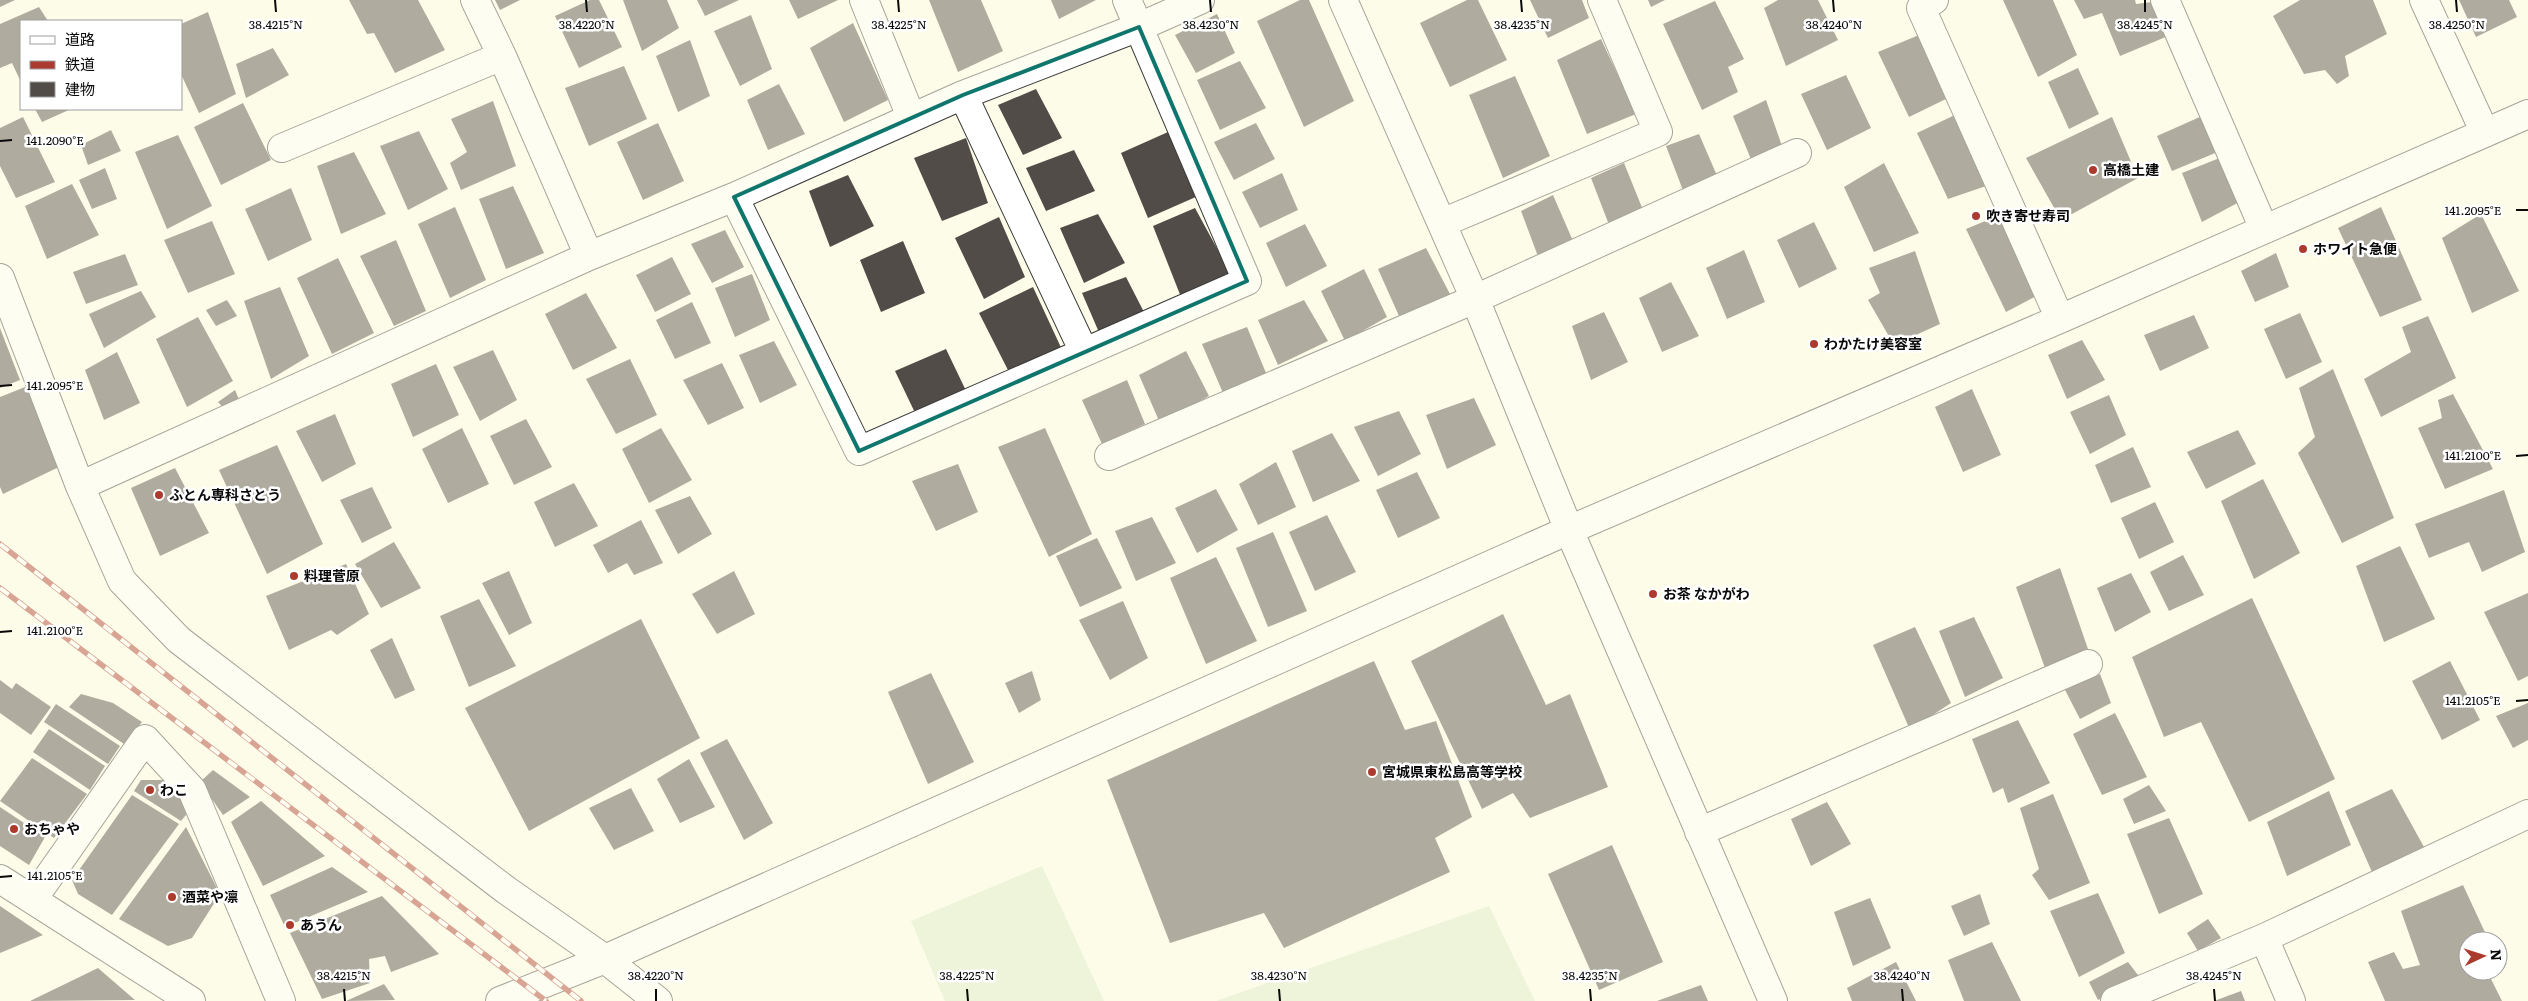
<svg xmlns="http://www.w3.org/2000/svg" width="2528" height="1001" viewBox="0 0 2528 1001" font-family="Literata,'Noto Sans JP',serif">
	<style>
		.pitch { fill: #d9ebc7 }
		.building { fill: #514c47 }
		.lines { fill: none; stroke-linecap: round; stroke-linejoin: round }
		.minor-casing { stroke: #3c3c3c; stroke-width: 30 }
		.minor { stroke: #fff; stroke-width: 28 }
		.rail-casing { stroke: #ab3b2f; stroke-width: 5.5 }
		.rail { stroke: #fff; stroke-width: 4; stroke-dasharray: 11; stroke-linecap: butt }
		.marked { fill: none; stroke: #0f766e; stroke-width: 4; stroke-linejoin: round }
		.ticks { fill: none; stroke: #090909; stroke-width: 2 }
		.poi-dot { fill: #ab3b2f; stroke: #fff; stroke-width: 2 }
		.labels { text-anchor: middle; stroke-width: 5; stroke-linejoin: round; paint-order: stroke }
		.poi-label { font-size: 14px; font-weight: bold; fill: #090909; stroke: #fff; text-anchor: start }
		.ticks-label { font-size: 12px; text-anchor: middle; fill: #090909; stroke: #fff; stroke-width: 5; stroke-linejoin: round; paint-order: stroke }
	</style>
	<rect width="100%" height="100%" fill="#fdfce8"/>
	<path class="pitch" d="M 1042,866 L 1104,1001 L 945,1001 L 911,921 Z
		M 1489,906 L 1535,1001 L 1216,1001 Z"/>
	<path class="building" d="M 0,0 L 15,0 L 0,7 Z
		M 349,0 L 418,0 L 445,50 L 395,73 L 374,33 L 367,34 Z
		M 495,0 L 520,0 L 500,10 Z
		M 590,0 L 599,0 L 622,47 L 579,68 L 555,16 Z
		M 623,0 L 667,0 L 679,28 L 642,51 Z
		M 697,0 L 739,0 L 705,16 Z
		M 789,0 L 838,0 L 798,19 Z
		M 929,0 L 981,0 L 1003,51 L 958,72 Z
		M 1051,0 L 1096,0 L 1059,19 Z
		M 1300,0 L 1309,0 L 1354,101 L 1304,127 L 1257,21 Z
		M 1467,0 L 1478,0 L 1507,60 L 1450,87 L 1420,23 Z
		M 1530,0 L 1582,0 L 1589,18 L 1548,38 Z
		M 1648,0 L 1665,0 L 1651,7 Z
		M 1778,0 L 1818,0 L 1838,40 L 1786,66 L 1764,8 Z
		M 2003,0 L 2053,0 L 2077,55 L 2038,77 Z
		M 2074,0 L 2135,0 L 2136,4 L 2152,2 L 2168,36 L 2120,56 L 2102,13 L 2084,19 Z
		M 2300,0 L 2373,0 L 2387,34 L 2345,56 L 2349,76 L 2337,84 L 2325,70 L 2304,74 L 2273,16 Z
		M 2459,0 L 2509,0 L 2517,17 L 2476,37 Z
		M 1715,1 L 1744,59 L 1728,67 L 1738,92 L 1702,110 L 1663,24 Z
		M 39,7 L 48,21 L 21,21 L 21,82 L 12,63 L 0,68 L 0,24 Z
		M 208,12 L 236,94 L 199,113 L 181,74 L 181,24 Z
		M 1217,14 L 1235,53 L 1196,73 L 1175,35 Z
		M 751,15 L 772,69 L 740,86 L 714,31 Z
		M 853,23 L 888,100 L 844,122 L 810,48 Z
		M 1919,35 L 1948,98 L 1909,117 L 1878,52 Z
		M 1601,39 L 1636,114 L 1587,134 L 1557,60 Z
		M 690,40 L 710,96 L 678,112 L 656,56 Z
		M 273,48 L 289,75 L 246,98 L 236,64 Z
		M 1240,61 L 1266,108 L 1220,130 L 1197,80 Z
		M 624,66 L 647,119 L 589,146 L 565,88 Z
		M 2078,68 L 2099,114 L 2069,129 L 2048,82 Z
		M 1846,75 L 1871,128 L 1827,150 L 1801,94 Z
		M 1515,76 L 1550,156 L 1503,178 L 1469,95 Z
		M 779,84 L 805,134 L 768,150 L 747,100 Z
		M 1036,89 L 1062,138 L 1023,155 L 998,105 Z
		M 1766,100 L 1783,149 L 1753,164 L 1733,116 Z
		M 493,101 L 516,166 L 461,190 L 450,163 L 467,152 L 451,119 Z
		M 243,103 L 271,160 L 221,185 L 194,127 Z
		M 35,109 L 71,109 L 42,122 Z
		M 1957,114 L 1989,185 L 1948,199 L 1917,133 Z
		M 2202,116 L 2220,151 L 2172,171 L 2157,136 Z
		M 23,117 L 55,182 L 16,198 L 0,166 L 0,128 Z
		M 2112,117 L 2138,178 L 2061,220 L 2026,158 Z
		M 658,123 L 684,181 L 643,200 L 617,142 Z
		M 1256,123 L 1275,159 L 1234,180 L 1214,142 Z
		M 111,130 L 121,151 L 88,165 L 81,145 Z
		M 419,131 L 448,189 L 408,210 L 380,146 Z
		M 1168,132 L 1198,196 L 1148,218 L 1121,153 Z
		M 1699,134 L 1718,178 L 1684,193 L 1666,146 Z
		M 178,135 L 212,206 L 167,229 L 135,152 Z
		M 966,138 L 988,203 L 942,221 L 914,158 Z
		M 1074,150 L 1095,191 L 1046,211 L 1026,168 Z
		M 354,152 L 386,214 L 341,234 L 317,166 Z
		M 2222,157 L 2243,200 L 2202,222 L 2182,173 Z
		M 1624,163 L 1645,215 L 1611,230 L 1591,178 Z
		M 1884,163 L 1919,233 L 1874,252 L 1844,187 Z
		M 105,168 L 117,199 L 92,209 L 79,180 Z
		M 1282,173 L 1298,210 L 1260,228 L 1242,192 Z
		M 848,175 L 874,226 L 830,247 L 809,191 Z
		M 72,184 L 99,235 L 47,259 L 25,206 Z
		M 513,186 L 544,253 L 506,269 L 479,199 Z
		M 291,188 L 312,240 L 268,261 L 245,209 Z
		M 1553,195 L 1573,241 L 1539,259 L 1521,211 Z
		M 455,207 L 486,280 L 450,298 L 418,224 Z
		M 2381,207 L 2422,300 L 2380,317 L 2338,228 Z
		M 1195,208 L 1232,276 L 1181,297 L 1153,226 Z
		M 1098,214 L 1125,263 L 1084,283 L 1060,228 Z
		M 2002,214 L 2040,294 L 2006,312 L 1966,229 Z
		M 2481,214 L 2519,291 L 2472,313 L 2442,238 Z
		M 999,217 L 1025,277 L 984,299 L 955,238 Z
		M 212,221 L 235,274 L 188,293 L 164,240 Z
		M 1814,222 L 1837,269 L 1799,288 L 1777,240 Z
		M 1305,224 L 1327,266 L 1286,287 L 1266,243 Z
		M 725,230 L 744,267 L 712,283 L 691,244 Z
		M 396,240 L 426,311 L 394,326 L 360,256 Z
		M 903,241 L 925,293 L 881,312 L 860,260 Z
		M 1426,248 L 1450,294 L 1399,316 L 1378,269 Z
		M 1744,250 L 1765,302 L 1727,319 L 1706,268 Z
		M 1915,251 L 1940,324 L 1894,345 L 1868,300 L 1880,293 L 1869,268 Z
		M 2276,253 L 2289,287 L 2255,302 L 2241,271 Z
		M 125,254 L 138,285 L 86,304 L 73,272 Z
		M 672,257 L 691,294 L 655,312 L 636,275 Z
		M 338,258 L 374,333 L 332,354 L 297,278 Z
		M 1364,269 L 1387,317 L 1345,341 L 1321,291 Z
		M 752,274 L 770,320 L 735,337 L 715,288 Z
		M 1126,277 L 1146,316 L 1101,337 L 1082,293 Z
		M 1671,282 L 1699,336 L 1662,352 L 1639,298 Z
		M 280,287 L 309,356 L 271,379 L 244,301 Z
		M 1033,287 L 1064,354 L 1011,376 L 979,313 Z
		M 141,291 L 156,317 L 104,348 L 89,314 Z
		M 586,293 L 617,348 L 573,370 L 545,314 Z
		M 227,300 L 237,316 L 216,326 L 206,310 Z
		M 1304,300 L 1328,341 L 1278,365 L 1258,320 Z
		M 692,302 L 711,343 L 675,359 L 656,320 Z
		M 1604,312 L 1628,362 L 1591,380 L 1572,326 Z
		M 2300,313 L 2322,362 L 2286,379 L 2264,329 Z
		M 2194,315 L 2209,348 L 2160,371 L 2144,335 Z
		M 2428,316 L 2456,378 L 2381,417 L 2364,379 L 2411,352 L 2402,327 Z
		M 198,317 L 233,381 L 187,407 L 156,339 Z
		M 1247,327 L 1266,373 L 1223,393 L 1202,344 Z
		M 0,328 L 20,380 L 0,388 Z
		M 2082,340 L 2105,380 L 2067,399 L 2048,355 Z
		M 774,341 L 797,385 L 760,403 L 739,355 Z
		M 946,349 L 969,397 L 918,419 L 895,371 Z
		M 493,350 L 517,400 L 480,421 L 453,367 Z
		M 1186,351 L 1209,396 L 1160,423 L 1139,375 Z
		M 117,352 L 140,403 L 104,420 L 85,370 Z
		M 630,359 L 657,415 L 616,434 L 586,379 Z
		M 722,363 L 744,408 L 708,425 L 683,380 Z
		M 436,364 L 459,415 L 413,437 L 391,384 Z
		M 2333,369 L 2394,518 L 2342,543 L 2298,453 L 2315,437 L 2299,388 Z
		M 1127,380 L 1145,424 L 1102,444 L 1082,400 Z
		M 30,385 L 61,466 L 3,494 L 0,487 L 0,397 Z
		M 1972,389 L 2001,455 L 1963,472 L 1935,407 Z
		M 235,390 L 241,404 L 226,411 L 218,402 Z
		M 2453,394 L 2493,469 L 2445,489 L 2418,428 L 2442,418 L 2438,400 Z
		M 2109,395 L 2126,435 L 2090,454 L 2070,412 Z
		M 1474,398 L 1496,445 L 1447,469 L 1426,415 Z
		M 1399,411 L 1421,454 L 1378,476 L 1354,427 Z
		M 335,414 L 356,464 L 322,482 L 296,431 Z
		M 526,419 L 552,467 L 514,485 L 490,436 Z
		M 462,428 L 489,484 L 448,503 L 422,449 Z
		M 661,428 L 692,480 L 649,503 L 622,449 Z
		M 1045,428 L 1092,534 L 1049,557 L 998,447 Z
		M 2238,430 L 2256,464 L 2206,489 L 2187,452 Z
		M 1332,433 L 1360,481 L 1313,502 L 1292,451 Z
		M 277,445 L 323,544 L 267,574 L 219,470 Z
		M 2133,447 L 2151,487 L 2111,503 L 2095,465 Z
		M 1276,462 L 1296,507 L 1258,525 L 1239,484 Z
		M 958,464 L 978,512 L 936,531 L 912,481 Z
		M 175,468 L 209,533 L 160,556 L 131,488 Z
		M 1417,472 L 1440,518 L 1398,538 L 1376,490 Z
		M 2263,479 L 2300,553 L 2254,579 L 2221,501 Z
		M 574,483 L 598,526 L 555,547 L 534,502 Z
		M 372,487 L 392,528 L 362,543 L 340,500 Z
		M 1216,489 L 1238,530 L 1197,553 L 1175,508 Z
		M 2504,490 L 2525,552 L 2482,572 L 2469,542 L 2429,558 L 2415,524 Z
		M 690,496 L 712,534 L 678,554 L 655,510 Z
		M 2155,502 L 2174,542 L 2139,559 L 2121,518 Z
		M 1327,515 L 1356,572 L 1315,591 L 1289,532 Z
		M 1152,517 L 1176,563 L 1136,581 L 1115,531 Z
		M 641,520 L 663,563 L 634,575 L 627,563 L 608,573 L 593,545 Z
		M 1273,532 L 1307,611 L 1268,627 L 1236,548 Z
		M 1097,538 L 1122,588 L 1080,607 L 1056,556 Z
		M 394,542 L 421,588 L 381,608 L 355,564 Z
		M 2400,546 L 2435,619 L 2384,642 L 2356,566 Z
		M 2183,555 L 2204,595 L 2169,611 L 2150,572 Z
		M 1216,557 L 1257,641 L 1206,664 L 1170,578 Z
		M 346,564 L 369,614 L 337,635 L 331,630 L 289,650 L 266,596 Z
		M 2060,568 L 2088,649 L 2045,668 L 2016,587 Z
		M 509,571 L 532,623 L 509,635 L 482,583 Z
		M 734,571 L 755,614 L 717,634 L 692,594 Z
		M 2131,573 L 2151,612 L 2115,632 L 2097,588 Z
		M 2528,593 L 2528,676 L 2518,681 L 2484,612 Z
		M 2252,598 L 2335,779 L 2249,822 L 2201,722 L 2164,737 L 2132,657 Z
		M 479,599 L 516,666 L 469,687 L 440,616 Z
		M 1123,601 L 1148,658 L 1110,680 L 1079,620 Z
		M 1503,614 L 1546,705 L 1570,694 L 1608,787 L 1530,818 L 1513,793 L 1482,809 L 1411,661 Z
		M 1974,617 L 2003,678 L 1965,697 L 1939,631 Z
		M 641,619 L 700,738 L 529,831 L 465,708 Z
		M 1915,627 L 1951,703 L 1910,730 L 1873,645 Z
		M 392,638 L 415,690 L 395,699 L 370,650 Z
		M 1374,661 L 1405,730 L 1436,721 L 1472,817 L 1435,838 L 1450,872 L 1284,948 L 1264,913 L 1170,943 L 1107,780 Z
		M 2450,661 L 2480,720 L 2442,740 L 2412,681 Z
		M 1032,671 L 1041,700 L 1019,713 L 1005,683 Z
		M 931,673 L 974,762 L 928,784 L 888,692 Z
		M 2100,674 L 2111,703 L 2080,719 L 2064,688 Z
		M 0,680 L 12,689 L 16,683 L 51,707 L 31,735 L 0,713 Z
		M 81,694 L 113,703 L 142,722 L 124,744 L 69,707 Z
		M 2528,703 L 2528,740 L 2513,748 L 2496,716 Z
		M 56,704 L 120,746 L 108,764 L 44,722 Z
		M 2115,713 L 2147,777 L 2102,795 L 2073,734 Z
		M 2018,720 L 2050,783 L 2008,803 L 2003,788 L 1993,793 L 1972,739 Z
		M 49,729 L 105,766 L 90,790 L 33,752 Z
		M 727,739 L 773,823 L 744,840 L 700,753 Z
		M 32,758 L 87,794 L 54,838 L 0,801 Z
		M 689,759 L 715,807 L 680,823 L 657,779 Z
		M 213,770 L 250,797 L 223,815 L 200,782 Z
		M 141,780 L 167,780 L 190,810 L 181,821 L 134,791 Z
		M 2149,785 L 2166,811 L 2134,824 L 2123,799 Z
		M 631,788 L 654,831 L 614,850 L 589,808 Z
		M 2392,789 L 2424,847 L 2372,872 L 2345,811 Z
		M 2329,791 L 2351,845 L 2287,876 L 2267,822 Z
		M 2053,794 L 2090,883 L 2049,900 L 2032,875 L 2039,869 L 2020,808 Z
		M 132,795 L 179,824 L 112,915 L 78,894 L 72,880 Z
		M 261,801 L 325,856 L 263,886 L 231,822 Z
		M 1827,802 L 1851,844 L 1811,866 L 1791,819 Z
		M 0,807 L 45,837 L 29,865 L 0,846 Z
		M 2169,818 L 2203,894 L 2159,914 L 2127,834 Z
		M 186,827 L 220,894 L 192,938 L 168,946 L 119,919 Z
		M 1612,845 L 1663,962 L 1599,990 L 1548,874 Z
		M 332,867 L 368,892 L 285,927 L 270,895 Z
		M 2463,885 L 2489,941 L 2468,941 L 2468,971 L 2487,971 L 2502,1001 L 2385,1001 L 2368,962 L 2394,952 L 2403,969 L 2420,965 L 2401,911 Z
		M 2098,893 L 2125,953 L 2079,977 L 2050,911 Z
		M 1980,894 L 1990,924 L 1964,936 L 1951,906 Z
		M 382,896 L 439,954 L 391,972 L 385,956 L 369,959 L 370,983 L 322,999 L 290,933 Z
		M 1870,898 L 1891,948 L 1853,966 L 1834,912 Z
		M 0,906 L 43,935 L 0,953 Z
		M 2208,919 L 2221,938 L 2198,951 L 2187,933 Z
		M 1992,942 L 2021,1001 L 1964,1001 L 1948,960 Z
		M 1896,962 L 1916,1001 L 1852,1001 L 1847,988 Z
		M 2128,962 L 2141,979 L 2098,1000 L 2089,982 Z
		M 98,968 L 135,1000 L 30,1001 Z
		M 384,984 L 395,1000 L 346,1001 Z
		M 1701,985 L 1708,1001 L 1657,1001 Z
		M 2241,991 L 2245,1001 L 2214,1001 Z"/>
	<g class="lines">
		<defs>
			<path id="minor" d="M 475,0 L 502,56 L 589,256
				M 864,0 L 911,117
				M 1343,0 L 1475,299 L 1569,530 L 1773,1001
				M 1934,0 L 1921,8 L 2060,319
				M 2165,0 L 2264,229
				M 2424,0 L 2485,133
				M 963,95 L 1084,352
				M 282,148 L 502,56
				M 734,197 L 859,451 L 1247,281 L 1127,0
				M 1442,223 L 1658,132 L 1602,0
				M 0,278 L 80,486 L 122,581 L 179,640 L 506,890 L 605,959 L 658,1001
				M 1109,456 L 1475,299 L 1797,153
				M 80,486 L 589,256 L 734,197 L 963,95 L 1139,27 L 1200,0
				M 1699,832 L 2088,664
				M 0,879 L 191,1001
				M 33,899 L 145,739 L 192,790 L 281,1001
				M 2264,938 L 2291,1001
				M 500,1001 L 605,959 L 1569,530 L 2060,319 L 2528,114
				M 2115,1001 L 2264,938 L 2528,814"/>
		</defs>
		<use href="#minor" class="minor-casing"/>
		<use href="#minor" class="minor"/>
		<defs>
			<path id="rail" d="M 0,544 L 581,1001
				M 0,588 L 546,1001"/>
		</defs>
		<use href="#rail" class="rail-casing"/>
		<use href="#rail" class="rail"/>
	</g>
	<path d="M0 0H2528V1001H0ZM 1139,27 L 1247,281 L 859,451 L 734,197 L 963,95 Z" fill="#fdfce8" fill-opacity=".55" fill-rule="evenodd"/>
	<path class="marked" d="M 1139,27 L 1247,281 L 859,451 L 734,197 L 963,95 Z"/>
	<path class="ticks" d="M 275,0 L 276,12M 586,0 L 587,12M 898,0 L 899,12M 1210,0 L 1211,12M 1521,0 L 1522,12M 1833,0 L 1834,12M 2145,0 L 2145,12M 2456,0 L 2457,12M 0,141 L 12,140M 2516,210 L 2528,210M 0,386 L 12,385M 2516,456 L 2528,455M 0,632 L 12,631M 2516,701 L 2528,700M 0,877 L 12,876M 344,989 L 345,1001M 656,989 L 656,1001M 967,989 L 968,1001M 1279,989 L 1280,1001M 1590,989 L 1591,1001M 1902,989 L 1903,1001M 2214,989 L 2215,1001"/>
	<g class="poi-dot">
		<circle cx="2093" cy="170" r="5"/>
		<circle cx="1976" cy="216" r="5"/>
		<circle cx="2303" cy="249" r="5"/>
		<circle cx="1814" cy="344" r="5"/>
		<circle cx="159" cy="495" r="5"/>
		<circle cx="294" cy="576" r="5"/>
		<circle cx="1653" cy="594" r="5"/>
		<circle cx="1372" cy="772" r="5"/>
		<circle cx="150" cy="790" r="5"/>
		<circle cx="14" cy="829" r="5"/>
		<circle cx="172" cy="897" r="5"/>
		<circle cx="290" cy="925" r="5"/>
	</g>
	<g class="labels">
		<g class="poi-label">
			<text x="2103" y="175">高橋土建</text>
			<text x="1986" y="221">吹き寄せ寿司</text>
			<text x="2313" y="254">ホワイト急便</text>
			<text x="1824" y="349">わかたけ美容室</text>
			<text x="169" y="500">ふとん専科さとう</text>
			<text x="304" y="581">料理菅原</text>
			<text x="1663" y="599">お茶 なかがわ</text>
			<text x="1382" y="777">宮城県東松島高等学校</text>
			<text x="160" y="795">わこ</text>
			<text x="24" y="834">おちゃや</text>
			<text x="182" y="902">酒菜や凛</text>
			<text x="300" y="930">あうん</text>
		</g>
	</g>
	<g class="ticks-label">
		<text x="276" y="29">38.4215°N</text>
		<text x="587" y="29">38.4220°N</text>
		<text x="899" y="29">38.4225°N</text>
		<text x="1211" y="29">38.4230°N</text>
		<text x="1522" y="29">38.4235°N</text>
		<text x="1834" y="29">38.4240°N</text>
		<text x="2145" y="29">38.4245°N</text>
		<text x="2457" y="29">38.4250°N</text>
		<text x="55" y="145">141.2090°E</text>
		<text x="2473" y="215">141.2095°E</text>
		<text x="55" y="390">141.2095°E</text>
		<text x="2473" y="460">141.2100°E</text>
		<text x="55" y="635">141.2100°E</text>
		<text x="2473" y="705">141.2105°E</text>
		<text x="55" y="880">141.2105°E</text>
		<text x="344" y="980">38.4215°N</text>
		<text x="656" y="980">38.4220°N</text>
		<text x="967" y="980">38.4225°N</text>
		<text x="1279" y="980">38.4230°N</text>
		<text x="1590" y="980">38.4235°N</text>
		<text x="1902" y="980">38.4240°N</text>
		<text x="2214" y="980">38.4245°N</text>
	</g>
	<rect x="20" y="20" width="162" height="90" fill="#ffffff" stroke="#9d9d9d"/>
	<rect x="30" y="36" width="25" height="8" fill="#ffffff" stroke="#9d9d9d"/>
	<text x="65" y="45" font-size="15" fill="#090909">道路</text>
	<rect x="30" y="61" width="25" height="8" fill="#ab3b2f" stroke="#9d9d9d"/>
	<text x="65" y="70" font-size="15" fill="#090909">鉄道</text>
	<rect x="30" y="82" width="25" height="15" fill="#514c47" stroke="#9d9d9d"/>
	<text x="65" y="95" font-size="15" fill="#090909">建物</text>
	<g transform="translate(2483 956) rotate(86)"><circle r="24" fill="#ffffff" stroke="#9d9d9d"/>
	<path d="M0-4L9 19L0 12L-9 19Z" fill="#ab3b2f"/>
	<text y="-8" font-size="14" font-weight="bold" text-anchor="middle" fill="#090909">N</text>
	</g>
</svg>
